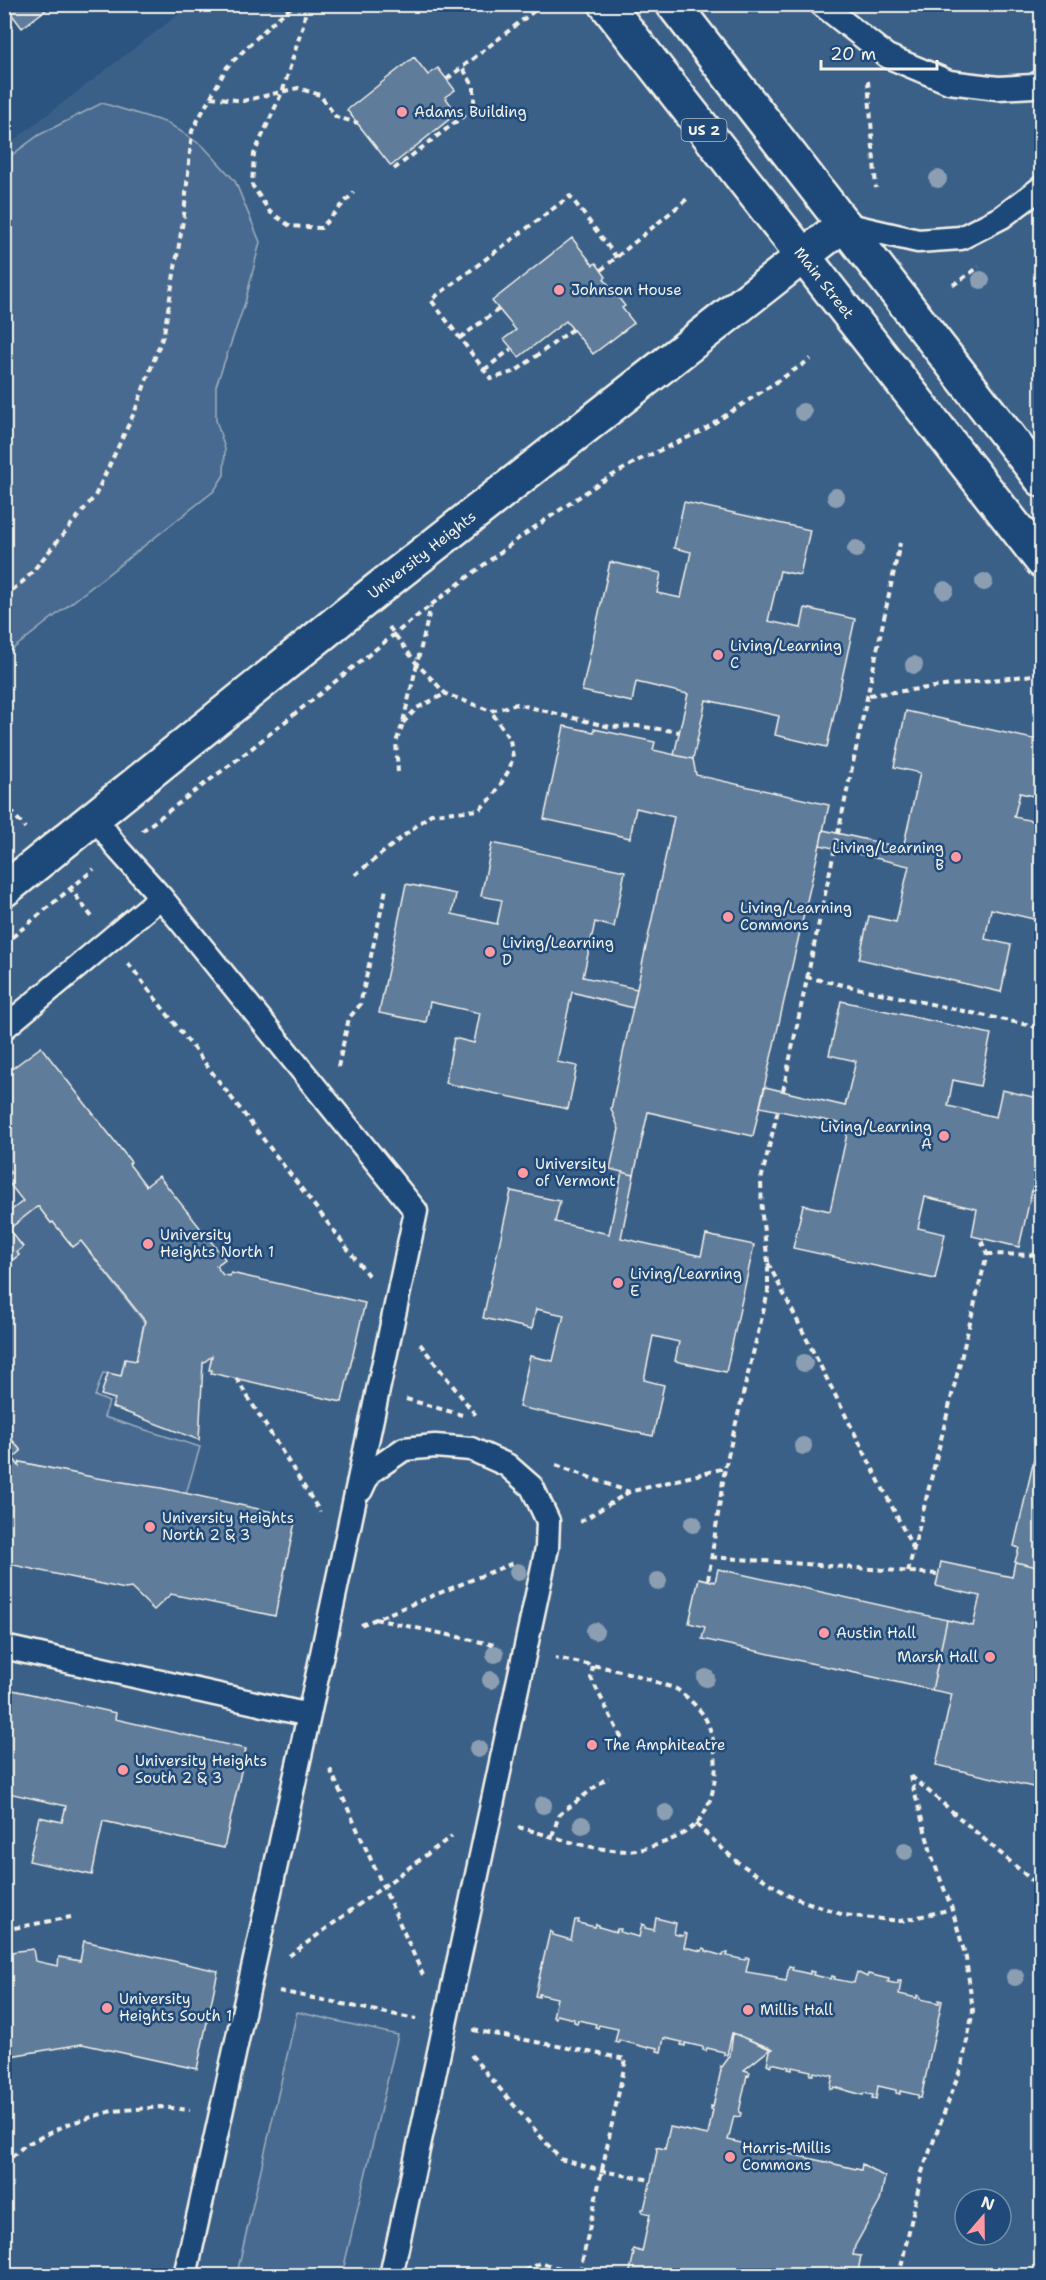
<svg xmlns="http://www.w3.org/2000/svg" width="1046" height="2280" viewBox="0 0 1046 2280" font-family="'Shantell Sans',sans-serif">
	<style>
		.built { fill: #3b6088; fill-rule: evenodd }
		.green { fill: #496b90; stroke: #9eaebc; stroke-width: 1.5 }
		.building { fill: #5e7b9a; stroke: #f4f1e8; stroke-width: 1.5 }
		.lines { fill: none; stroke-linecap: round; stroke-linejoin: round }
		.lane-casing { stroke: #f4f1e8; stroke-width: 27 }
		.street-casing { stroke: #f4f1e8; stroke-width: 38 }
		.primary-casing { stroke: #f4f1e8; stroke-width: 38 }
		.path { stroke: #f4f1e8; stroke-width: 4; stroke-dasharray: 6 4.5; stroke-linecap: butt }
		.lane { stroke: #1f4a7a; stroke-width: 22 }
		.street { stroke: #1f4a7a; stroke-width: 33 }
		.primary { stroke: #1f4a7a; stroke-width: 33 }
		.tree { fill: #8c9fb2 }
		.poi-dot { fill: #ff9aa2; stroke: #1f4a7a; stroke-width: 2 }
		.labels { text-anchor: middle; stroke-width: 5; stroke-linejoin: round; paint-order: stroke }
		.shield { fill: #1f4a7a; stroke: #b4bfc7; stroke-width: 1.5 }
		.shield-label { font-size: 14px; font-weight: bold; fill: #f4f1e8 }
		.poi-label { font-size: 15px; fill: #f4f1e8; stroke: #1f4a7a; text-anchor: start }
		.street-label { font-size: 15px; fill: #f4f1e8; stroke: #1f4a7a }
	</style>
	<rect width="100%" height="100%" fill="#2c5481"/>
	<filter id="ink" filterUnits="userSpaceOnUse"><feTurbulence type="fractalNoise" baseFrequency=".0167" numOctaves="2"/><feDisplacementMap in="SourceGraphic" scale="12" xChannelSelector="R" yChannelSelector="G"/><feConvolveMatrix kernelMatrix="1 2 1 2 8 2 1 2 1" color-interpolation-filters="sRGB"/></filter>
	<g filter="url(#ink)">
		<path class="built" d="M 191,5 L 1041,5 L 1041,2275 L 5,2276 L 5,147 ZM 965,2199 L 1001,2199 L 1001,2235 L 965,2235 Z"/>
		<path class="green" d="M 102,103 L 168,123 L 204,147 L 235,181 L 260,242 L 245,303 L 216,386 L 216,420 L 225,449 L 224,475 L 214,491 L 5,655 L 5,160 L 39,135 Z
			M 38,1206 L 51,1223 L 53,1222 L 73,1247 L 81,1241 L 144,1322 L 136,1361 L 125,1359 L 121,1376 L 103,1373 L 95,1396 L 109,1402 L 104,1417 L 200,1447 L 186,1494 L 161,1493 L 20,1462 L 19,1466 L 13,1458 L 21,1451 L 5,1430 L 5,1266 L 19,1255 L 17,1252 L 23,1247 L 9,1229 Z
			M 297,2012 L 398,2035 L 342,2275 L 265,2275 L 238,2269 Z"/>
		<path class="building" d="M 4,4 L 51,4 L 52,5 L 22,28 Z
			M 414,57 L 428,75 L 438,68 L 455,90 L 445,97 L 457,113 L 391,166 L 347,110 Z
			M 572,238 L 593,265 L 596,263 L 606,277 L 604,279 L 625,306 L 622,308 L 634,323 L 593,354 L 566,321 L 519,357 L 504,339 L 516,330 L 492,301 Z
			M 684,502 L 810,530 L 800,575 L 780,571 L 768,621 L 801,628 L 805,608 L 855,619 L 827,747 L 775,735 L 779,716 L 706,700 L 693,759 L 674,755 L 688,694 L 636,682 L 632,702 L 582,691 L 610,562 L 661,573 L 657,593 L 681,598 L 691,552 L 674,548 Z
			M 906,711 L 1042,741 L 1042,798 L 1020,793 L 1014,817 L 1042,823 L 1042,921 L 991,909 L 985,939 L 1011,945 L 1001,992 L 859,959 L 869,916 L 896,922 L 909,866 L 820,845 L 823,830 L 903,848 L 920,773 L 894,767 Z
			M 564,726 L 594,732 L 594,729 L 655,742 L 653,750 L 693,759 L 696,775 L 829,805 L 753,1136 L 648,1112 L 634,1175 L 610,1169 L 619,1129 L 611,1109 L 674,817 L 636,808 L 630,838 L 544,819 Z
			M 492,843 L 625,871 L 614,927 L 595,922 L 583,977 L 637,989 L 633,1008 L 572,992 L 557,1062 L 577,1066 L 568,1109 L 445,1083 L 454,1038 L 474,1043 L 480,1013 L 430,1002 L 426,1022 L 379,1013 L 406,884 L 456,894 L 452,914 L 497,924 L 502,900 L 481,896 Z
			M 841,1001 L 991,1034 L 980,1086 L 953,1080 L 948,1106 L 996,1117 L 1002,1090 L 1042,1099 L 1042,1147 L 1019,1247 L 972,1236 L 977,1209 L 925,1197 L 918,1228 L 945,1234 L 935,1279 L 793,1248 L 803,1205 L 830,1211 L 849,1125 L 760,1107 L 765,1087 L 845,1106 L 856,1061 L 829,1055 Z
			M 41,1047 L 131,1162 L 129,1164 L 146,1186 L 159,1176 L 225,1259 L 216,1266 L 223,1275 L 230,1276 L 231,1273 L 365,1303 L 342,1402 L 211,1373 L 212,1370 L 209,1370 L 212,1356 L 203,1363 L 199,1440 L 112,1407 L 115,1399 L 101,1395 L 108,1373 L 121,1376 L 125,1359 L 136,1361 L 145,1321 L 81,1241 L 73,1247 L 53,1222 L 51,1223 L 38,1206 L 9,1229 L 4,1223 L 4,1216 L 23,1201 L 5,1178 L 11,1173 L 4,1164 L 4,1071 L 6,1073 Z
			M 622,1172 L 634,1175 L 621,1238 L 701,1256 L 706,1235 L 754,1245 L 726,1372 L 675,1361 L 679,1342 L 653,1336 L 644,1380 L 664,1385 L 653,1436 L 519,1407 L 530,1356 L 553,1361 L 564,1315 L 536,1309 L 532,1329 L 483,1318 L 511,1191 L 560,1201 L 555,1222 L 609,1234 Z
			M 4,1223 L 23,1247 L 17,1252 L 19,1255 L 4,1266 Z
			M 1042,1425 L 1042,1568 L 1015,1562 L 1019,1548 L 1014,1546 Z
			M 4,1430 L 21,1451 L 13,1458 L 19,1466 L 20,1462 L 97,1478 L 161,1488 L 296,1517 L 275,1616 L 171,1594 L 154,1610 L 131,1588 L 125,1589 L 4,1563 L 7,1522 L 4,1522 Z
			M 941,1562 L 1012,1577 L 1015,1562 L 1042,1568 L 1042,1789 L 936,1765 L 952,1694 L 932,1690 L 947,1620 L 973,1626 L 980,1596 L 936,1586 Z
			M 718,1569 L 947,1620 L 932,1690 L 702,1639 L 705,1627 L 689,1623 L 699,1578 L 715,1582 Z
			M 4,1688 L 116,1713 L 115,1719 L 246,1749 L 224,1848 L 103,1821 L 92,1875 L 29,1861 L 39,1817 L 62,1822 L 66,1806 L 4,1792 Z
			M 656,1918 L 676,1923 L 674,1934 L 683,1936 L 684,1933 L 687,1934 L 684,1947 L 702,1951 L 703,1948 L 706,1949 L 706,1951 L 723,1956 L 724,1953 L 728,1953 L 727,1956 L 745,1960 L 746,1958 L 749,1958 L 746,1972 L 777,1977 L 776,1979 L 786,1981 L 789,1966 L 793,1967 L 792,1970 L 810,1974 L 810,1971 L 814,1972 L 813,1975 L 831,1979 L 832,1976 L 835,1977 L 834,1979 L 854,1983 L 857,1972 L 867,1977 L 868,1974 L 889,1979 L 888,1982 L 898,1984 L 898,1981 L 901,1981 L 899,1994 L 917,1998 L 917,1995 L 920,1996 L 920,1999 L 939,2003 L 939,2000 L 942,2001 L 921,2098 L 918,2098 L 918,2095 L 900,2091 L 900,2094 L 896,2093 L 896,2090 L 878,2086 L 876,2099 L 872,2098 L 873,2095 L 864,2093 L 863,2095 L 834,2087 L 833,2089 L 830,2089 L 833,2076 L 814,2072 L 813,2075 L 810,2075 L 811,2071 L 792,2067 L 792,2070 L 788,2069 L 789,2067 L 771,2063 L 771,2066 L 767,2064 L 770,2051 L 773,2049 L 732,2033 L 727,2055 L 724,2055 L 724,2052 L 707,2048 L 706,2051 L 703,2050 L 703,2047 L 685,2043 L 685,2046 L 681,2045 L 682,2042 L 664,2038 L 661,2052 L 657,2051 L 658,2048 L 648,2046 L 648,2048 L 619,2040 L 619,2043 L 615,2042 L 618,2029 L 599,2025 L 598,2028 L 595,2027 L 596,2024 L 578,2020 L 577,2023 L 574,2022 L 574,2019 L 557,2015 L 556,2018 L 553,2017 L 557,1998 L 539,1994 L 539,1997 L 535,1996 L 550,1931 L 553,1933 L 553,1935 L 571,1940 L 575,1920 L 579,1920 L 578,1923 L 595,1927 L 596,1924 L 599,1925 L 599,1927 L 616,1932 L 617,1929 L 621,1929 L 620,1932 L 639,1937 L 642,1924 L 645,1925 L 645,1928 L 654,1930 Z
			M 84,1941 L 218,1971 L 197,2069 L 82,2044 L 4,2057 L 4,1953 L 33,1949 L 35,1961 L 58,1966 L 59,1957 L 80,1961 Z
			M 733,2033 L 770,2049 L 744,2070 L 750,2072 L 749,2076 L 747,2075 L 739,2112 L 741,2113 L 740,2117 L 734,2116 L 728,2140 L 861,2170 L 862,2164 L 885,2177 L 880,2201 L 855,2246 L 853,2255 L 861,2256 L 857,2276 L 629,2276 L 634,2253 L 632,2253 L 634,2249 L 642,2252 L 650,2214 L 642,2212 L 642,2209 L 644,2209 L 651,2180 L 657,2151 L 656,2147 L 665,2149 L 670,2127 L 708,2135 L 713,2110 L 711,2109 L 711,2106 L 713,2107 L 721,2070 L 720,2066 L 722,2067 L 730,2056 Z"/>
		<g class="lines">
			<defs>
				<path id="lane" d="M 821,4 L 887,56 L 949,82 L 998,88 L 1033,86 L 1042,81
					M 844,224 L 918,241 L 961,238 L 1002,217 L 1042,187
					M 96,818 L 118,849 L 161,897 L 416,1211 L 309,1715 L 185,2276
					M 4,1028 L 161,897
					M 361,1490 L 369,1473 L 404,1449 L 435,1446 L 471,1449 L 507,1465 L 532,1487 L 548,1521 L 547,1548 L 391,2276
					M 4,1647 L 309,1715"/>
				<path id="street" d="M 4,890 L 378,589 L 844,224"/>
				<path id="primary" d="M 606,4 L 1042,561
					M 673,4 L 1042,480"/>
			</defs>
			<use href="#lane" class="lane-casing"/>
			<use href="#street" class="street-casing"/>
			<use href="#primary" class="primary-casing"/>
			<path class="path" d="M 307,4 L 303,25 L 283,90 L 254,154 L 252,185 L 270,212 L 290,226 L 321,228 L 354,192
				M 1030,4 L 1042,19
				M 447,79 L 538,8
				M 868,81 L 876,188
				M 211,97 L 243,101 L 298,88 L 320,95 L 336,117 L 358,123
				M 394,169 L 474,108 L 474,87 L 462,67
				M 601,270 L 687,199
				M 953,285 L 979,267
				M 573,329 L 516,371 L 491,379 L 431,300 L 570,196 L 617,258
				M 460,338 L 499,309
				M 484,370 L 511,349
				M 4,597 L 27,578 L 95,496 L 135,411 L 164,333 L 184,215 L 192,131 L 227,67 L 274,21 L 295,4
				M 389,627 L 417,664 L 446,694 L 491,711 L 517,704 L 610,727 L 637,726 L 680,732
				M 869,695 L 1042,674
				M 403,723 L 417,708 L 445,694
				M 398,772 L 396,742 L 402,726 L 431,606
				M 4,802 L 25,828
				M 142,831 L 247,752 L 431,605 L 519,538 L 601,482 L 639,460 L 702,431 L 811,359
				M 355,875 L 431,814 L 479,810 L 493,797 L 509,770 L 513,757 L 510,740 L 491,711
				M 69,887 L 92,917
				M 4,944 L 94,869
				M 128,963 L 370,1278
				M 806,977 L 1042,1028
				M 338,1067 L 349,1018 L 360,1005 L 386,889
				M 783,1091 L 900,543
				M 987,1254 L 1042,1255
				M 768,1263 L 913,1548
				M 420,1344 L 478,1418
				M 236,1378 L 320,1512
				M 406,1399 L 462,1415
				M 556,1465 L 629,1492
				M 580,1522 L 629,1492 L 725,1468 L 768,1292 L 768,1262 L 762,1216 L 761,1180 L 778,1110
				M 711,1557 L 938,1574
				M 908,1572 L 987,1254 L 980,1238
				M 708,1580 L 725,1468
				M 375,1619 L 495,1645
				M 361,1625 L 513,1563
				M 593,1666 L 591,1678 L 622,1739
				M 330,1769 L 423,1975
				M 911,1776 L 1042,1889
				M 696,1824 L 736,1861 L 789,1896 L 844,1915 L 901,1921 L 952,1909
				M 518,1827 C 553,1836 607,1857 643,1849 C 661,1844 683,1837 696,1824 C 720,1799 721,1745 704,1716 C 699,1708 686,1696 678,1690 C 673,1687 666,1686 661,1684 C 627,1670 590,1665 555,1658
				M 552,1836 L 559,1815 L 608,1777
				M 4,1930 L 71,1917
				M 289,1956 L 452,1836
				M 279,1991 L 416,2019
				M 473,2030 L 626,2059 L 579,2276
				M 471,2055 L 560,2159 L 602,2171 L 651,2180
				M 4,2164 L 25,2145 L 68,2124 L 112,2111 L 162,2107 L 190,2110
				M 516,2276 L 540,2263 L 592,2276
				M 899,2276 L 922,2172 L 962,2065 L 973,2011 L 966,1958 L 952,1909 L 933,1860 L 910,1776"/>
			<use href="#lane" class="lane"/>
			<use href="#street" class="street"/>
			<use href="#primary" class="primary"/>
		</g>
		<g class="tree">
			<circle cx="938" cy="179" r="9"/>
			<circle cx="981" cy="280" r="9"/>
			<circle cx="803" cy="412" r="9"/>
			<circle cx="836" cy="497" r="9"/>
			<circle cx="856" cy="549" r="9"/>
			<circle cx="984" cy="582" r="9"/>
			<circle cx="945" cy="590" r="9"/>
			<circle cx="914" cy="665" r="9"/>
			<circle cx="804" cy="1363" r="9"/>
			<circle cx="803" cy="1446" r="9"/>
			<circle cx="693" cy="1524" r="9"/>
			<circle cx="518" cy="1572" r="9"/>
			<circle cx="658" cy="1581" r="9"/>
			<circle cx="595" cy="1631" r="9"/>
			<circle cx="495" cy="1654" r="9"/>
			<circle cx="706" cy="1678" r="9"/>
			<circle cx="491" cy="1680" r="9"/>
			<circle cx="478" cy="1749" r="9"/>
			<circle cx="543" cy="1805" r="9"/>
			<circle cx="666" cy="1813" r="9"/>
			<circle cx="582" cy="1825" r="9"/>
			<circle cx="905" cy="1851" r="9"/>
			<circle cx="1015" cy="1977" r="9"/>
		</g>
	</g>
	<g class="poi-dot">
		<circle cx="402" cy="112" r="6"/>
		<circle cx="559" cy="290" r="6"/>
		<circle cx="718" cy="655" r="6"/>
		<circle cx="956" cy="857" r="6"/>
		<circle cx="728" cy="917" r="6"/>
		<circle cx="490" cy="952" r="6"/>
		<circle cx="944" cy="1136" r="6"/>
		<circle cx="523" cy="1173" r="6"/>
		<circle cx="148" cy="1244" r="6"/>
		<circle cx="618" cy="1283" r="6"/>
		<circle cx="150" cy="1527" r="6"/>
		<circle cx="824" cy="1633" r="6"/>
		<circle cx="990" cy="1657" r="6"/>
		<circle cx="592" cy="1745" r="6"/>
		<circle cx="123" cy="1770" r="6"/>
		<circle cx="107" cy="2008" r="6"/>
		<circle cx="748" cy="2010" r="6"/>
		<circle cx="730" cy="2157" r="6"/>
	</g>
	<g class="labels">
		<rect class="shield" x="681.5" y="119" width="45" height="22" rx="4.5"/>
		<g class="shield-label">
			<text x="704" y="135">US 2</text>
		</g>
		<g class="poi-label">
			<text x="414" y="117">Adams Building</text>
			<text x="571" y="295">Johnson House</text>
			<text x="730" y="651">Living/Learning<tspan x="730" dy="17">C</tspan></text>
			<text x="944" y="853" text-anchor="end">Living/Learning<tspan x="944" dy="17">B</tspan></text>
			<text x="740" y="913">Living/Learning<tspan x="740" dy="17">Commons</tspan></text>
			<text x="502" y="948">Living/Learning<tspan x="502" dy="17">D</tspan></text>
			<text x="932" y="1132" text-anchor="end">Living/Learning<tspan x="932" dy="17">A</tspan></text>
			<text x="535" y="1169">University<tspan x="535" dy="17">of Vermont</tspan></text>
			<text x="160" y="1240">University<tspan x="160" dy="17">Heights North 1</tspan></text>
			<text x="630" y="1279">Living/Learning<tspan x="630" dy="17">E</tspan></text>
			<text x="162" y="1523">University Heights<tspan x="162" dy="17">North 2 &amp; 3</tspan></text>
			<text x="836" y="1638">Austin Hall</text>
			<text x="978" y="1662" text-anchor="end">Marsh Hall</text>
			<text x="604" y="1750">The Amphiteatre</text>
			<text x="135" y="1766">University Heights<tspan x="135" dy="17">South 2 &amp; 3</tspan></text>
			<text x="119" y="2004">University<tspan x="119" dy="17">Heights South 1</tspan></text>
			<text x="760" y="2015">Millis Hall</text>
			<text x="742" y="2153">Harris-Millis<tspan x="742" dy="17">Commons</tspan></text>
		</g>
		<g class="street-label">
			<text transform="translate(824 283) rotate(52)" y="5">Main Street</text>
			<text transform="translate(422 555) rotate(-38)" y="5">University Heights</text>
		</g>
	</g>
	<rect width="1046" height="2280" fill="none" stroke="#1f4a7a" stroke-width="24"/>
	<rect x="12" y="12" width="1022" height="2256" fill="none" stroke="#f4f1e8" stroke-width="2" filter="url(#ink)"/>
	<g transform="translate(983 2217) rotate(20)"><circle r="28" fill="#1f4a7a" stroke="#748da6" stroke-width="1.5"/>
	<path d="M0-4.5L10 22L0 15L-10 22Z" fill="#ff9aa2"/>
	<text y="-9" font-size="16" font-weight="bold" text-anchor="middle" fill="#f4f1e8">N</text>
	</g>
	<path d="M821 60v9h116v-9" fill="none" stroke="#f4f1e8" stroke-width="3"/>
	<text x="830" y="60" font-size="18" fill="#f4f1e8" stroke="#1f4a7a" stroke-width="4.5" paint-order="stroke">20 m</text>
</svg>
